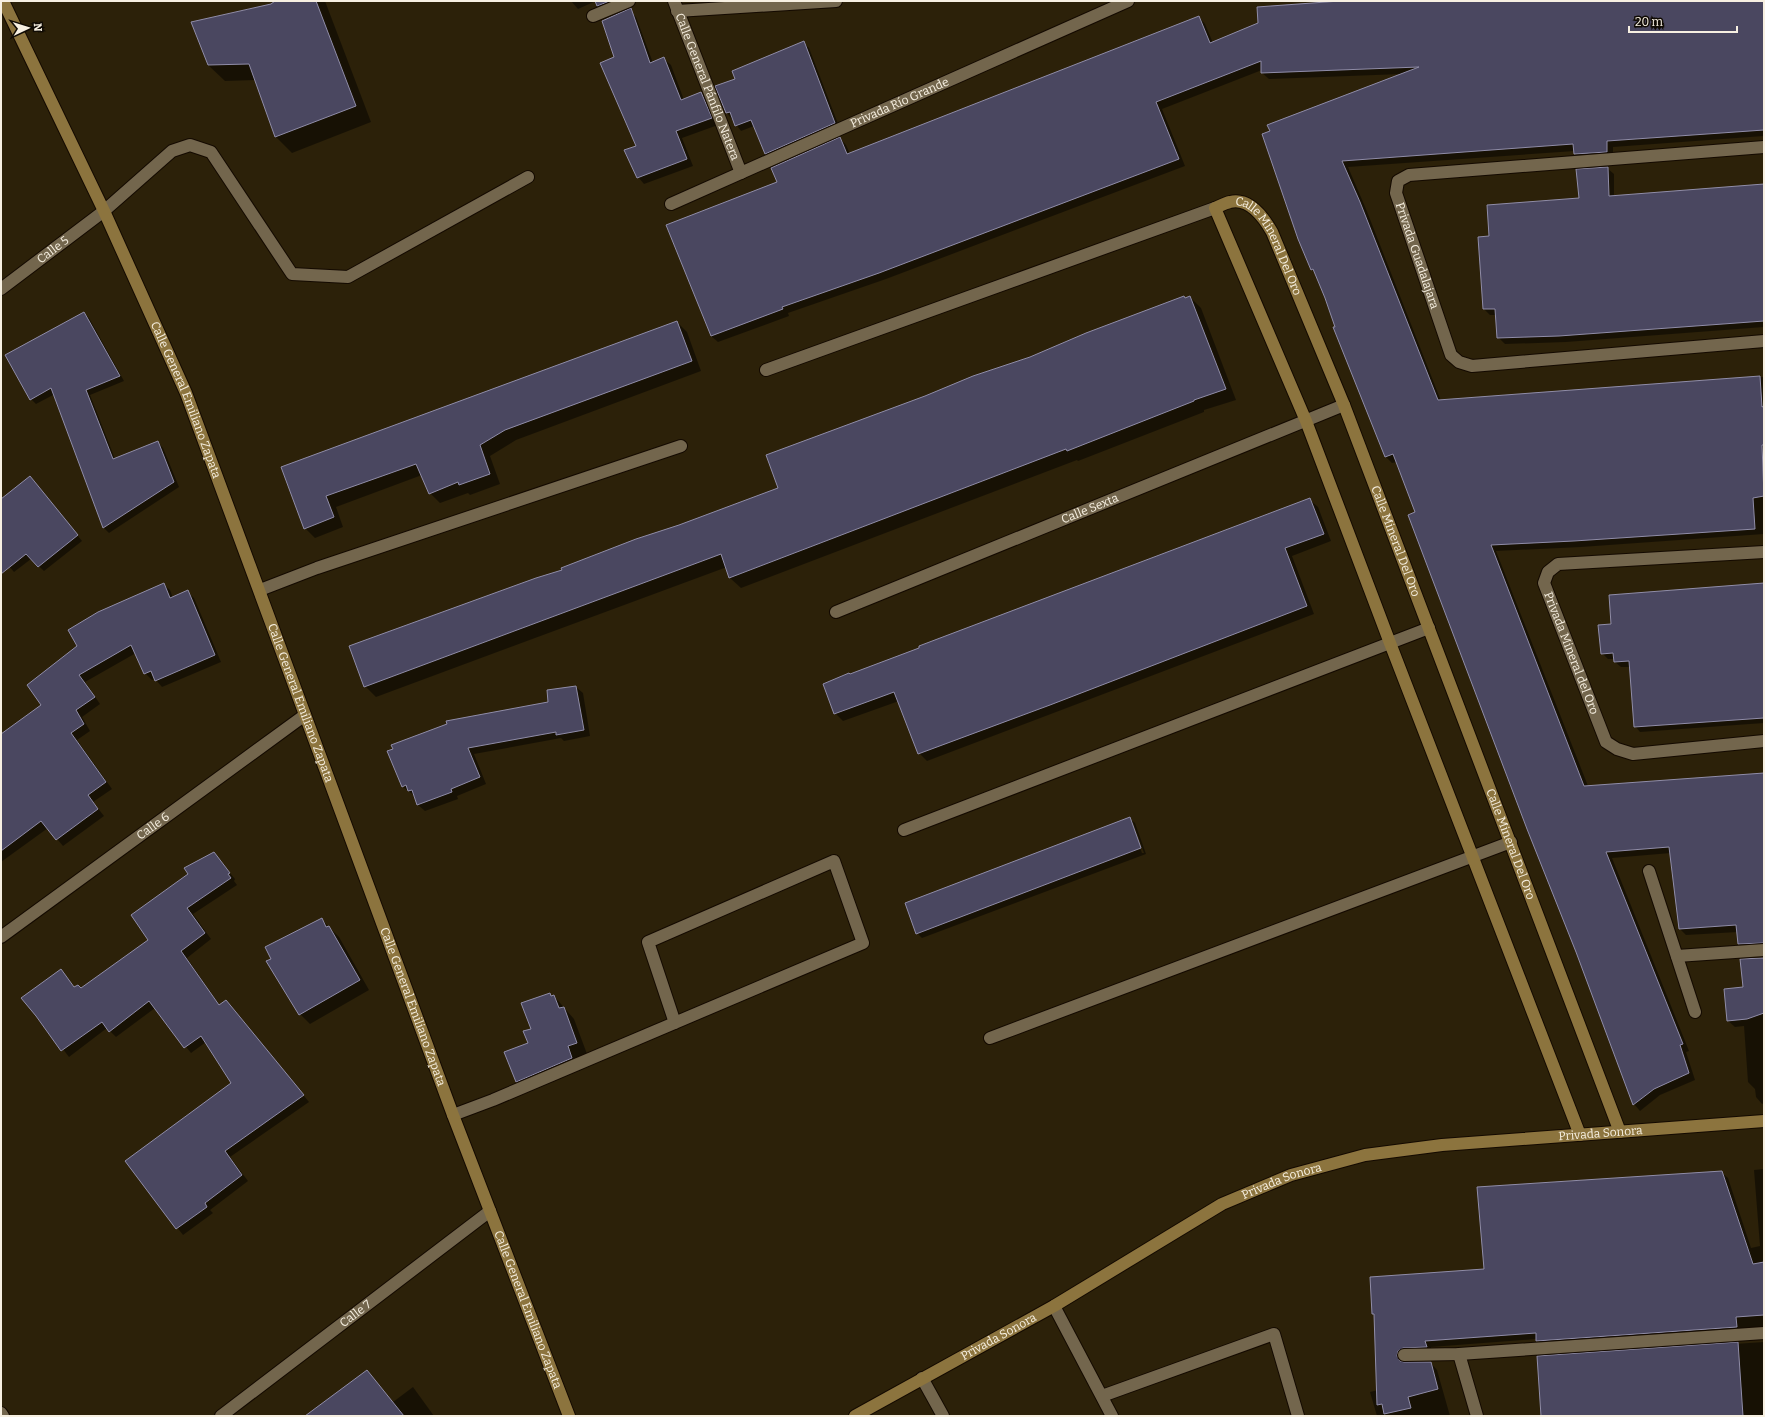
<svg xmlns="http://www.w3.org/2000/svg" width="1765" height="1417" viewBox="0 0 1765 1417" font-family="Bitter,serif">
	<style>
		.shadow { fill: #0007; fill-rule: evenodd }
		.building { fill: #4a4760; stroke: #908da8 }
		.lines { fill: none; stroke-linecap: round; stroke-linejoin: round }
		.lane-casing { stroke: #140a00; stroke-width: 14 }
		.street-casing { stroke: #140a00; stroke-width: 14 }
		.secondary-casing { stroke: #140a00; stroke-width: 14 }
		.lane { stroke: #73664d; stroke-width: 12 }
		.street { stroke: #73664d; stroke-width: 12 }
		.secondary { stroke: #8c743e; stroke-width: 12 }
		.labels { text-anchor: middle; stroke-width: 4; stroke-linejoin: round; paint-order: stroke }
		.street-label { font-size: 12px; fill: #f7f0e2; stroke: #100b04 }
	</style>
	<rect width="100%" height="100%" fill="#2c2109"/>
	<path class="shadow" d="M 277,1 L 325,1 L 371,122 L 292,153 L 276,137 L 256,80 L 225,81 L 208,65 L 271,5 Z
		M 571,1 L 627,1 L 603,11 L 597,6 L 596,1 L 578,9 Z
		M 1350,1 L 1764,1 L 1764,136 L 1613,147 L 1613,158 L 1582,160 L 1575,154 L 1575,151 L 1348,167 L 1366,209 L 1441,401 L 1764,377 L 1764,534 L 1581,547 L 1496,551 L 1588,786 L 1764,773 L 1764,949 L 1746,950 L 1739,944 L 1738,932 L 1686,935 L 1680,929 L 1671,853 L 1612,858 L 1689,1051 L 1686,1052 L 1695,1080 L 1660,1095 L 1640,1111 L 1634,1104 L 1397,462 L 1392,463 L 1386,457 L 1335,328 L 1336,327 L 1316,273 L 1312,270 L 1299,239 L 1263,135 L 1402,74 L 1269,79 L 1262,73 L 1262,70 L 1162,109 L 1185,166 L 886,279 L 788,313 L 789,316 L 718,342 L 711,336 L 778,183 L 840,138 L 846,145 L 850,154 L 1199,17 L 1205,24 L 1213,43 Z
		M 629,10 L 636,17 L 653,63 L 664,59 L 671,65 L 684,100 L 701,93 L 708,100 L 718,125 L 682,138 L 693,166 L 644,184 L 638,177 L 638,146 L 616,58 Z
		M 803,42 L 809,48 L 840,129 L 772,159 L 766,153 L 754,126 L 741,131 L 727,113 L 736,79 Z
		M 1607,168 L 1614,174 L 1614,196 L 1764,185 L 1764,327 L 1566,342 L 1505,344 L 1498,337 L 1497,315 L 1490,315 L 1484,309 L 1490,237 L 1580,199 Z
		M 1190,297 L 1201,308 L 1236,400 L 1204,410 L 1204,412 L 1078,461 L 1077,460 L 741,588 L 730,578 L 727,567 L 376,697 L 365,686 L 564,571 L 779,489 L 1030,358 Z
		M 84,313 L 89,318 L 124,381 L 90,395 L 115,459 L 158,442 L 163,448 L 179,487 L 109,533 L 104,528 L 55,394 L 36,404 L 31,399 Z
		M 677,322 L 687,332 L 701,371 L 516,440 L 490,456 L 500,484 L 470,495 L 468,493 L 440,503 L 430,493 L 422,475 L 336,507 L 343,527 L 315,538 L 305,528 L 283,467 Z
		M 35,483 L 82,541 L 44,571 L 31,559 L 14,572 L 1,557 L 1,501 Z
		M 1310,500 L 1318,507 L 1331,541 L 1292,556 L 1314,614 L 927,761 L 919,753 L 899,701 L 843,721 L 835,713 L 850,675 Z
		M 163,584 L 170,590 L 173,598 L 187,591 L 194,598 L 221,662 L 162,687 L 155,679 L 152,680 L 145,673 L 136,653 L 85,682 L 100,704 L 82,717 L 90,731 L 77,740 L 112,789 L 93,802 L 104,816 L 63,846 L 48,828 L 1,862 L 1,735 L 43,705 Z
		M 1764,584 L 1764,723 L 1640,732 L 1635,726 L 1630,667 L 1621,667 L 1615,662 L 1615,659 L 1608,659 L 1602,653 L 1612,625 Z
		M 576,687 L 583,693 L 590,736 L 564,741 L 561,738 L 474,754 L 486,784 L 457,796 L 458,799 L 425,811 L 418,805 L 415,796 L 403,787 L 388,752 L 549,703 Z
		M 1129,818 L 1135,823 L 1146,854 L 922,938 L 917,933 ZM 1131,823 L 1133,823 L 1144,853 L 1142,853 Z
		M 213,853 L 235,879 L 234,881 L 237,885 L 193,914 L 211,939 L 187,958 L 220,1006 L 232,1008 L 309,1102 L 230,1157 L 248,1181 L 210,1210 L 213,1213 L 183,1235 L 126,1162 L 233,1083 L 206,1042 L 191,1053 L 155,1008 L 116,1037 L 107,1028 L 69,1057 L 37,1015 L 61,971 L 75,988 L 81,989 L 150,940 L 190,875 Z
		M 322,920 L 339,937 L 369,990 L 310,1024 L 300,1014 L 272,959 Z
		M 1764,958 L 1764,1103 L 1762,1104 L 1756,1097 L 1755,1089 L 1748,1082 L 1744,1026 L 1735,1027 L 1728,1021 L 1745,988 L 1741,960 Z
		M 554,996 L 574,1019 L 587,1054 L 578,1057 L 583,1069 L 528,1092 L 517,1082 L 529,1043 L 532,1029 L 552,997 Z
		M 1764,1169 L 1764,1333 L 1544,1347 L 1537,1339 L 1431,1347 L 1433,1353 L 1406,1355 L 1402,1363 L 1431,1363 L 1437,1370 L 1450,1416 L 1377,1416 L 1370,1392 L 1378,1390 L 1375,1315 L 1373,1313 L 1486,1270 L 1721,1172 L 1728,1178 L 1751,1248 L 1760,1246 L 1754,1170 Z
		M 1764,1342 L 1764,1416 L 1543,1416 L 1538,1357 Z
		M 413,1387 L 434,1416 L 334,1416 L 393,1402 Z"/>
	<path class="building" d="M 275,1 L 316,1 L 356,106 L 275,137 L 249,64 L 208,65 L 191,22 L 271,4 Z
		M 595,1 L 610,1 L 597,6 Z
		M 1340,1 L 1764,1 L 1764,130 L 1607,141 L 1607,152 L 1574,154 L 1573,144 L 1342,161 L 1360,202 L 1438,400 L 1760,376 L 1762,407 L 1764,406 L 1764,445 L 1762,445 L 1764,496 L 1753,498 L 1755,529 L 1574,541 L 1491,545 L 1584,786 L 1764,773 L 1764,943 L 1738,944 L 1736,925 L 1679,929 L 1669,847 L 1606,852 L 1683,1044 L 1680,1045 L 1689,1073 L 1654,1089 L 1633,1105 L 1576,952 L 1527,829 L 1408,515 L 1415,512 L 1393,454 L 1385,457 L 1333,327 L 1335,327 L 1325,298 L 1313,269 L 1311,270 L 1298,239 L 1262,134 L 1270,131 L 1267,125 L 1419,67 L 1261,73 L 1261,61 L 1156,102 L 1179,159 L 879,273 L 782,307 L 783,309 L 711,336 L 666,225 L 777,182 L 771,168 L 840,137 L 847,154 L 1199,16 L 1210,43 L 1258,23 L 1257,7 Z
		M 631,8 L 650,63 L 664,57 L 681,100 L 701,92 L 712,118 L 676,131 L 687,159 L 637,178 L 624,150 L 636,146 L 600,63 L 614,57 L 602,21 Z
		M 804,41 L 835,123 L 765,154 L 751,120 L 735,126 L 730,112 L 726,113 L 715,86 L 735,79 L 732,71 Z
		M 1608,167 L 1609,196 L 1764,184 L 1764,321 L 1559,336 L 1497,338 L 1495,309 L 1483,309 L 1478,237 L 1489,236 L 1487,205 L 1579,198 L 1576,169 Z
		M 1184,296 L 1185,298 L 1190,296 L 1226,389 L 1194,400 L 1194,401 L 1067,451 L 1066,449 L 729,578 L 721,554 L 364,687 L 349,646 L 536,578 L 562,570 L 561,568 L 636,539 L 679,525 L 778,488 L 766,455 L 925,396 L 973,376 L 1030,357 L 1086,333 Z
		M 84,312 L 120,376 L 86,390 L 113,459 L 158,441 L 174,482 L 103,528 L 51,388 L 30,400 L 5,355 Z
		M 677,321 L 692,361 L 505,430 L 480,445 L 490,474 L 459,485 L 458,482 L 429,494 L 416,464 L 326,496 L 334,517 L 304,529 L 281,467 Z
		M 30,476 L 78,535 L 38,567 L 26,554 L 1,574 L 1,499 Z
		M 1310,498 L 1324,534 L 1285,548 L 1307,606 L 1050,705 L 918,754 L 894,692 L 834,714 L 823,684 L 849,673 L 850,674 L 919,648 L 919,646 Z
		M 164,583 L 170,598 L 188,590 L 215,655 L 155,681 L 151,671 L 144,674 L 131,645 L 79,675 L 95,697 L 76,710 L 84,724 L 71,733 L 106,782 L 88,795 L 98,809 L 56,840 L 41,821 L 1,851 L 1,734 L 41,705 L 27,685 L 77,646 L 68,630 L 98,612 Z
		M 1764,583 L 1764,718 L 1634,727 L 1629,661 L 1614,662 L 1613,653 L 1601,654 L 1598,625 L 1611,624 L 1609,595 Z
		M 576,686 L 584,730 L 556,735 L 556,732 L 468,748 L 480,777 L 451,789 L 452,792 L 417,805 L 412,790 L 408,791 L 406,785 L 402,787 L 387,751 L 393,749 L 391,745 L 447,724 L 446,721 L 548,702 L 547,690 Z
		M 1130,817 L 1141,848 L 916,934 L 905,903 Z
		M 214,852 L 230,873 L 228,874 L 231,878 L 187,908 L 205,933 L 181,951 L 219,1005 L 226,1000 L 304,1095 L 225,1151 L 242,1175 L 205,1203 L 207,1207 L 176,1229 L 125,1161 L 231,1083 L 201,1036 L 184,1048 L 149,1001 L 109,1032 L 102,1022 L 61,1051 L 36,1016 L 21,998 L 61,969 L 74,987 L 78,985 L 81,988 L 148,940 L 131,915 L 188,874 L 184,868 Z
		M 322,918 L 326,927 L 329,926 L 360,980 L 299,1015 L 266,961 L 271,959 L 265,947 Z
		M 1764,958 L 1764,1013 L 1747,1019 L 1727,1021 L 1724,989 L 1743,987 L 1740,959 Z
		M 550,993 L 551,996 L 554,995 L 559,1008 L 564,1007 L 577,1043 L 568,1046 L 572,1058 L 516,1082 L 504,1052 L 528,1043 L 523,1031 L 531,1029 L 521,1003 Z
		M 1722,1171 L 1753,1264 L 1764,1262 L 1764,1315 L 1736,1317 L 1737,1327 L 1536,1341 L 1536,1333 L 1425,1341 L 1427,1347 L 1403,1348 L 1398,1351 L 1397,1356 L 1400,1361 L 1404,1362 L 1431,1362 L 1438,1389 L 1408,1397 L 1411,1408 L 1384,1414 L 1382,1404 L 1377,1405 L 1374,1314 L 1372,1314 L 1370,1277 L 1484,1269 L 1477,1187 Z
		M 1738,1342 L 1743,1416 L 1541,1416 L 1537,1356 Z
		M 367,1370 L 404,1416 L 305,1416 Z"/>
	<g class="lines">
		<defs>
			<path id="lane" d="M 104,211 L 172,151 L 190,145 L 211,152 L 292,274 L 348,277 L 528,177
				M 453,1115 L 493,1100 L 863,943 L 834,861 L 648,942 L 675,1023"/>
			<g id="street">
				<path id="s1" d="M 674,1 L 741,173"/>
				<path d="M 677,11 L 836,1"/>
				<path d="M 593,16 L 629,1"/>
				<path id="s2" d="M 1764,147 L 1409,175 L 1398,181 L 1396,193 L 1451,355 L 1459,362 L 1472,366 L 1764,341"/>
				<path id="s3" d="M 671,204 L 1128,1"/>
				<path id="s4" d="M 1,289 L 104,211"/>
				<path d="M 766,370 L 1215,208"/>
				<path id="s5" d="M 1764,552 L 1558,564 L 1548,572 L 1544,583 L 1606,742 L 1617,749 L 1633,754 L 1764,741"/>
				<path d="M 260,590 L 317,568 L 681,446"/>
				<path id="s6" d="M 836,612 L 1344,405"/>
				<path d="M 904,830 L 1429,628"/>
				<path d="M 1649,871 L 1695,1012"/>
				<path id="s7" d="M 1,937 L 305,715"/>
				<path d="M 1677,956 L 1764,950"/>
				<path d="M 990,1038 L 1511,842"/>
				<path d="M 1054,1306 L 1112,1416"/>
				<path d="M 1459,1354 L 1477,1416"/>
				<path d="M 1404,1355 L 1459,1354 L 1764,1333"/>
				<path d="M 922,1378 L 943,1416"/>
				<path d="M 1102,1396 L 1274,1334 L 1298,1416"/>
				<path d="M 1,1413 L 3,1416"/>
				<path id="s8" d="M 221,1416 L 490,1211"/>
			</g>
			<g id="secondary">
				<path id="s9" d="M 3,1 L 104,211 L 186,393 L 453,1115 L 569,1416"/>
				<path id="s10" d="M 1580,1135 L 1390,643 L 1306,421 L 1215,208 C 1220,206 1225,203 1230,202 C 1250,197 1264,218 1272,232 L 1344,405 L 1620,1132"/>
				<path id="s11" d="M 855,1416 L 1054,1306 L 1222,1204 L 1291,1175 L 1365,1155 L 1442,1145 L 1764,1121"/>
			</g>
		</defs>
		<use href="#lane" class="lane-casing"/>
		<use href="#street" class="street-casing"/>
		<use href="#secondary" class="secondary-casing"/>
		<use href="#lane" class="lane"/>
		<use href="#street" class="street"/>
		<use href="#secondary" class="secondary"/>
	</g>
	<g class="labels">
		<g class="street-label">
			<text dy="4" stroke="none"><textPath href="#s1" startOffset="92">Calle General Pánfilo Natera</textPath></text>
			<text dy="4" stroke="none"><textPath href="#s3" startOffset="250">Privada Río Grande</textPath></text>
			<text dy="4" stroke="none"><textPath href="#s4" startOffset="65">Calle 5</textPath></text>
			<text dy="4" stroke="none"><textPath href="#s10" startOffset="1077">Calle Mineral Del Oro</textPath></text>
			<text dy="4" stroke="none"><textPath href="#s2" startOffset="447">Privada Guadalajara</textPath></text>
			<text dy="4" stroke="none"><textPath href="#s9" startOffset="439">Calle General Emiliano Zapata</textPath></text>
			<text dy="4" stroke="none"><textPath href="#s6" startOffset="274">Calle Sexta</textPath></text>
			<text dy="4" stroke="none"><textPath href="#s10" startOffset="1401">Calle Mineral Del Oro</textPath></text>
			<text dy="4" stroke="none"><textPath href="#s5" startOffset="306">Privada Mineral del Oro</textPath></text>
			<text dy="4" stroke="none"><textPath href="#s9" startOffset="763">Calle General Emiliano Zapata</textPath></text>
			<text dy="4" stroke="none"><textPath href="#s7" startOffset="188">Calle 6</textPath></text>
			<text dy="4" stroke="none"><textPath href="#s10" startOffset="1725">Calle Mineral Del Oro</textPath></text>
			<text dy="4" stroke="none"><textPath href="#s9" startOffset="1087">Calle General Emiliano Zapata</textPath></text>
			<text dy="4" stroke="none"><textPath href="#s11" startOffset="812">Privada Sonora</textPath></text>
			<text dy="4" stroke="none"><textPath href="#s11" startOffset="488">Privada Sonora</textPath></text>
			<text dy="4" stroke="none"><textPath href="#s9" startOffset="1411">Calle General Emiliano Zapata</textPath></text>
			<text dy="4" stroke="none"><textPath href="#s8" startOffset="169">Calle 7</textPath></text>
			<text dy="4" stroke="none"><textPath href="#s11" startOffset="164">Privada Sonora</textPath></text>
		</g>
	</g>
	<rect width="1765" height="1417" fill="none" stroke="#f7f0e2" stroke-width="4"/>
	<g transform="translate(28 28) rotate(86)" stroke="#100b04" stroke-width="3" paint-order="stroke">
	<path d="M0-3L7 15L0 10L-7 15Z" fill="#f7f0e2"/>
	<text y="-6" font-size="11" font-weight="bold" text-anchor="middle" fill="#f7f0e2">N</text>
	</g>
	<path d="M1629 26v6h108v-6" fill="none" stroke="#f7f0e2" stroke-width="2"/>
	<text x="1635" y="26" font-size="12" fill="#f7f0e2" stroke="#100b04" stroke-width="3" paint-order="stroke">20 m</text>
</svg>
